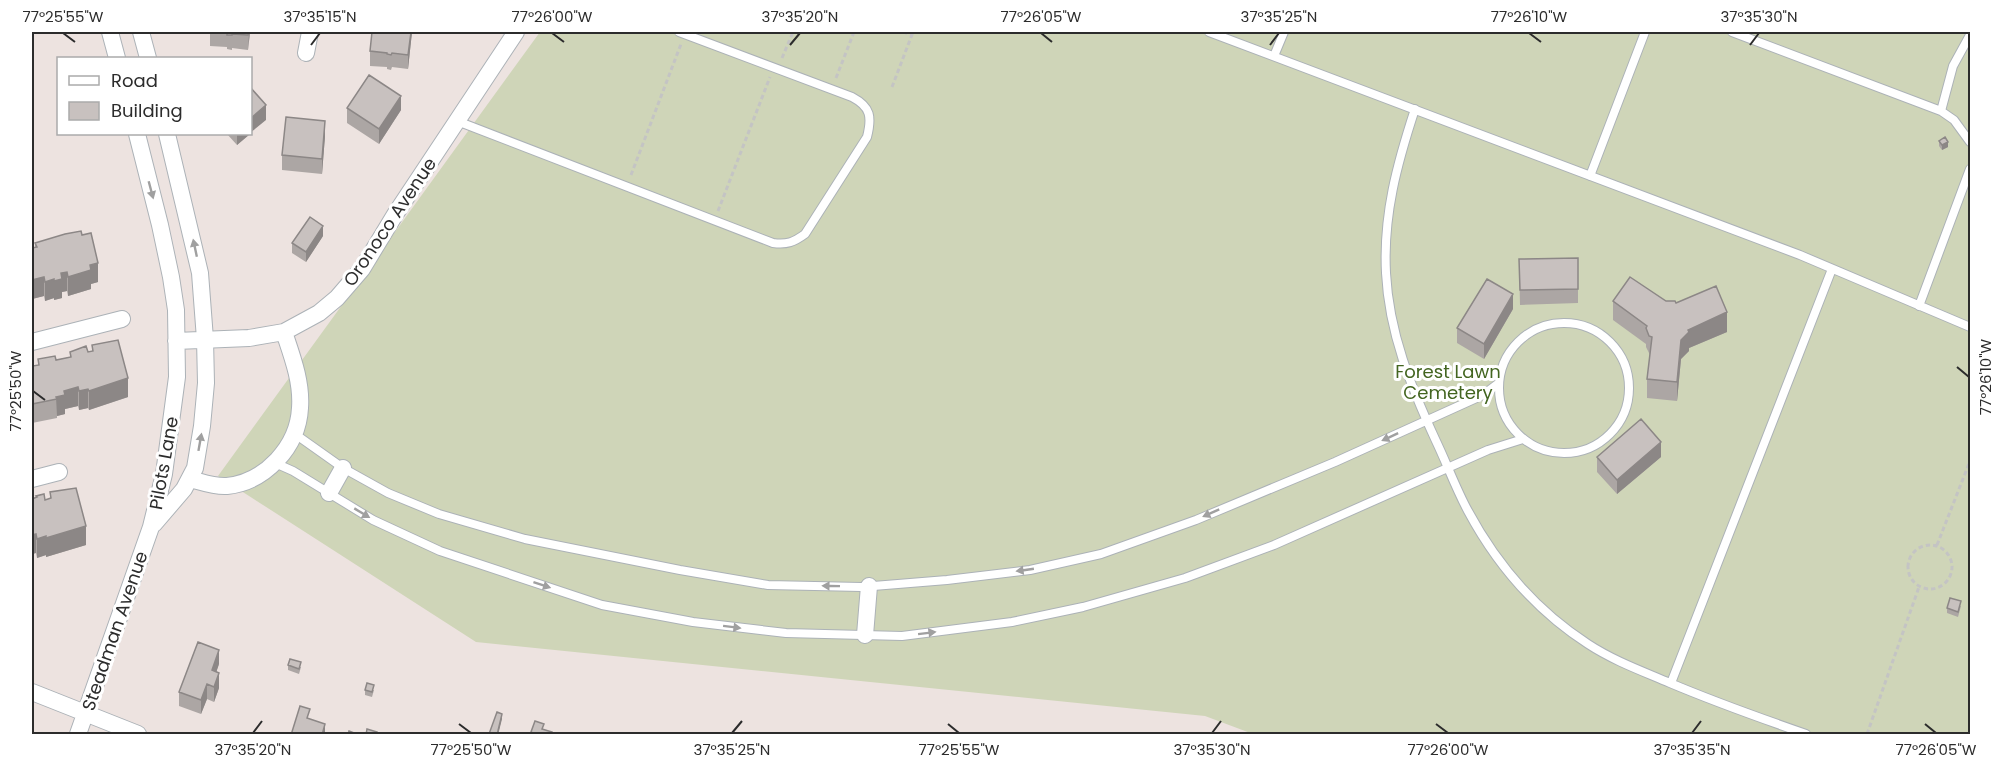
<svg xmlns="http://www.w3.org/2000/svg" width="2002" height="766" viewBox="0 0 2002 766" font-family="Poppins,sans-serif">
	<style>
		.cemetery { fill: #cfd5b8 }
		.lines { fill: none; stroke-linecap: round; stroke-linejoin: round }
		.service-casing { stroke: #acb2b7; stroke-width: 10 }
		.minor-casing { stroke: #acb2b7; stroke-width: 18 }
		.path { stroke: #c4c4c4; stroke-width: 3; stroke-dasharray: 4.5 3; stroke-linecap: butt }
		.service { stroke: #fff; stroke-width: 8 }
		.minor { stroke: #fff; stroke-width: 16 }
		.wall { fill: #aca6a4 }
		.shaded-wall { fill: #8c8786 }
		.building { fill: #c8c1bf; stroke: #8c8786; stroke-width: 1.5 }
		.oneway { fill: #a0a0a0 }
		.ticks { fill: none; stroke: #2c2c2c; stroke-width: 2 }
		.labels { text-anchor: middle; stroke-width: 6; stroke-linejoin: round; paint-order: stroke }
		.street-label { font-size: 18px; fill: #2c2c2c; stroke: #fff }
		.park-label { font-size: 18px; fill: #436520; stroke: #fff }
		.neatline { fill: none; stroke: #2c2c2c; stroke-width: 2 }
		.ticks-label { font-size: 15px; text-anchor: middle; fill: #2c2c2c }
	</style>
	<rect width="100%" height="100%" fill="#ede3e0"/>
	<path class="cemetery" d="M 540,32 L 1970,32 L 1970,734 L 1253,734 L 1205,716 L 476,642 L 218,476 Z"/>
	<g class="lines">
		<defs>
			<path id="service" d="M 1209,32 L 1800,255 L 1970,327
				M 1732,32 L 1941,111 L 1954,120 L 1970,142
				M 1274,56 L 1284,32
				M 1415,109 C 1397,164 1383,215 1386,273 C 1389,333 1411,387 1436,441 C 1447,464 1456,489 1468,511 C 1497,565 1537,611 1588,644 C 1614,661 1642,671 1670,683 C 1715,702 1760,718 1806,734
				M 1941,111 L 1953,66 L 1970,35
				M 457,121 L 773,243 C 787,245 794,242 805,234 L 867,137 C 872,117 871,107 852,97 L 679,32
				M 1590,176 L 1645,32
				M 1919,306 L 1970,169
				M1499 388a65 65 0 1 1 130 0a65 65 0 1 1-130 0Z
				M 295,434 L 343,468 L 388,493 L 439,514 L 525,539 L 680,570 L 768,585 L 861,587 L 947,580 L 1030,570 L 1101,554 L 1196,520 L 1335,462 L 1483,395 L 1499,383
				M 275,463 L 293,471 L 373,520 L 440,551 L 602,605 L 693,622 L 786,633 L 902,636 L 1012,622 L 1083,607 L 1185,578 L 1274,545 L 1488,450 L 1523,439
				M 1671,683 L 1832,269"/>
			<path id="minor" d="M 110,32 L 117,58
				M 141,32 L 148,58
				M 306,53 L 310,32
				M 176,341 L 249,338 L 284,332 L 319,313 L 337,298 L 362,269 L 396,213 L 516,32
				M 32,342 L 122,319
				M 32,479 L 59,472
				M 190,479 C 202,482 214,487 227,486 C 265,482 298,447 300,408 C 302,382 292,356 284,332
				M 329,493 L 343,468
				M 154,524 L 184,489 L 195,468 L 202,426 L 206,383 L 205,339 L 200,273 L 167,134
				M 865,635 L 869,586
				M 32,692 L 138,734
				M 78,734 L 151,527 L 164,474 L 177,377 L 176,310 L 171,277 L 160,225 L 137,134"/>
		</defs>
		<use href="#service" class="service-casing"/>
		<use href="#minor" class="minor-casing"/>
		<path class="path" d="M 903,32 L 912,35
			M 782,58 L 793,32
			M 836,78 L 854,32
			M 892,87 L 913,32
			M 631,175 L 681,44
			M 718,211 L 770,77
			M1908 567a22 22 0 1 1 44 0a22 22 0 1 1-44 0Z
			M 1937,545 L 1970,461
			M 1867,734 L 1919,587"/>
		<use href="#service" class="service"/>
		<use href="#minor" class="minor"/>
	</g>
	<path class="wall" d="M 210,32 L 250,32 L 248,50 L 232,48 L 232,50 L 227,49 L 227,47 L 210,46 Z
		M 412,32 L 408,69 L 392,67 L 391,70 L 387,69 L 387,67 L 370,66 L 370,51 Z
		M 347,108 L 401,110 L 379,144 L 347,123 Z
		M 227,134 L 250,134 L 237,145 Z
		M 325,136 L 322,174 L 282,170 L 282,155 Z
		M 1939,141 L 1948,147 L 1942,150 L 1939,146 Z
		M 323,236 L 306,262 L 292,253 L 292,243 Z
		M 35,243 L 98,282 L 91,284 L 91,289 L 68,296 L 67,291 L 62,292 L 62,298 L 54,300 L 54,298 L 45,301 L 44,296 L 32,299 L 32,248 L 35,248 Z
		M 1578,258 L 1578,303 L 1520,305 L 1519,259 Z
		M 1613,301 L 1666,301 L 1676,303 L 1727,332 L 1689,348 L 1689,351 L 1681,359 L 1677,401 L 1647,398 L 1647,379 L 1650,355 L 1646,347 L 1646,344 L 1613,320 Z
		M 1513,309 L 1484,359 L 1457,343 L 1457,328 Z
		M 92,345 L 128,397 L 89,410 L 88,408 L 79,410 L 78,406 L 65,409 L 65,414 L 57,416 L 57,418 L 32,423 L 32,360 L 33,366 L 38,365 L 38,359 L 56,360 L 70,357 L 70,352 L 88,352 L 92,351 Z
		M 1597,457 L 1661,457 L 1617,494 L 1597,472 Z
		M 50,492 L 86,545 L 46,557 L 46,555 L 37,558 L 36,553 L 32,554 L 45,500 L 50,499 Z
		M 1961,606 L 1958,617 L 1947,613 L 1947,608 Z
		M 219,664 L 216,672 L 219,688 L 214,702 L 207,699 L 201,714 L 179,706 L 179,692 Z
		M 288,665 L 301,667 L 299,674 L 288,670 Z
		M 365,690 L 374,690 L 372,697 L 365,695 Z"/>
	<path class="shaded-wall" d="M 249,32 L 250,32 L 248,50 Z
		M 411,32 L 412,32 L 408,69 L 408,55 Z
		M 401,96 L 401,110 L 379,144 L 379,129 Z
		M 266,105 L 266,120 L 250,133 L 250,119 Z
		M 325,121 L 325,136 L 322,174 L 322,159 Z
		M 237,134 L 250,134 L 237,145 Z
		M 1948,142 L 1948,147 L 1942,150 L 1942,145 Z
		M 323,226 L 323,236 L 306,262 L 306,252 Z
		M 98,263 L 98,282 L 91,284 L 91,289 L 68,296 L 68,277 L 90,265 Z
		M 67,272 L 67,291 L 62,292 L 62,298 L 54,300 L 54,281 L 61,273 Z
		M 44,277 L 44,296 L 32,299 L 32,280 Z
		M 54,279 L 54,298 L 45,301 L 45,282 Z
		M 1513,294 L 1513,309 L 1484,359 L 1484,344 Z
		M 1727,312 L 1727,332 L 1689,348 L 1689,351 L 1681,359 L 1677,401 L 1677,382 L 1681,340 L 1688,330 Z
		M 128,378 L 128,397 L 89,410 L 89,391 Z
		M 78,387 L 78,406 L 65,409 L 65,414 L 57,416 L 56,397 L 64,391 Z
		M 88,389 L 88,408 L 79,410 L 79,391 Z
		M 1661,442 L 1661,457 L 1617,494 L 1617,480 Z
		M 86,526 L 86,545 L 46,557 L 46,538 Z
		M 36,534 L 36,553 L 32,554 L 32,535 Z
		M 46,536 L 46,555 L 37,558 L 37,539 Z
		M 219,650 L 219,664 L 212,685 L 212,670 Z
		M 219,673 L 219,688 L 214,702 L 214,687 Z
		M 207,684 L 207,699 L 201,714 L 201,700 Z
		M 502,714 L 502,719 L 498,735 L 497,735 Z
		M 325,724 L 325,735 L 322,735 Z"/>
	<path class="building" d="M 210,32 L 249,32 L 248,35 L 232,34 L 232,35 L 227,35 L 227,33 Z
		M 372,32 L 411,32 L 408,55 L 392,53 L 391,55 L 387,54 L 387,53 L 370,51 Z
		M 369,75 L 401,96 L 379,129 L 347,108 Z
		M 250,87 L 266,105 L 250,119 Z
		M 286,117 L 325,121 L 322,159 L 282,155 Z
		M 1945,137 L 1948,142 L 1942,145 L 1939,141 Z
		M 310,217 L 323,226 L 306,252 L 292,243 Z
		M 81,231 L 82,235 L 91,233 L 98,263 L 90,265 L 91,270 L 68,277 L 67,272 L 61,273 L 62,279 L 54,281 L 54,279 L 45,282 L 44,277 L 32,280 L 32,248 L 37,247 L 35,243 L 65,234 Z
		M 1578,258 L 1578,289 L 1520,290 L 1519,259 Z
		M 1630,277 L 1666,301 L 1675,301 L 1676,303 L 1716,286 L 1727,312 L 1688,330 L 1689,332 L 1681,340 L 1677,382 L 1647,379 L 1652,337 L 1649,336 L 1646,328 L 1647,326 L 1613,301 Z
		M 1487,279 L 1513,294 L 1484,344 L 1457,328 Z
		M 118,340 L 128,378 L 89,391 L 88,389 L 79,391 L 78,387 L 64,391 L 65,395 L 56,397 L 57,399 L 32,404 L 32,360 L 33,366 L 39,365 L 38,359 L 55,356 L 56,360 L 71,357 L 70,352 L 86,346 L 88,352 L 93,351 L 92,345 Z
		M 1641,419 L 1661,442 L 1617,480 L 1597,457 Z
		M 76,488 L 86,526 L 46,538 L 46,536 L 37,539 L 36,534 L 32,535 L 32,499 L 37,497 L 36,496 L 44,494 L 45,500 L 51,498 L 50,492 Z
		M 1950,598 L 1961,601 L 1958,612 L 1947,608 Z
		M 198,642 L 219,650 L 212,670 L 219,673 L 214,687 L 207,684 L 201,700 L 179,692 Z
		M 290,659 L 301,662 L 299,669 L 288,665 Z
		M 367,683 L 374,685 L 372,692 L 365,690 Z
		M 300,706 L 310,709 L 307,718 L 325,724 L 322,735 L 291,735 Z
		M 497,712 L 502,714 L 497,735 L 490,735 L 489,734 Z
		M 535,721 L 544,724 L 542,729 L 552,732 L 551,735 L 537,735 L 531,732 Z
		M 367,729 L 377,732 L 376,735 L 366,735 Z
		M 349,731 L 359,735 L 348,735 Z"/>
	<defs><path id="oneway-solid" d="M-6-.8H1V-3.2L6.5 0L1 3.2V.8H-6Z" transform="scale(1.5)"/></defs>
	<g class="oneway">
		<use href="#oneway-solid" transform="translate(151 190) rotate(75)"/>
		<use href="#oneway-solid" transform="translate(195 248) rotate(-102)"/>
		<use href="#oneway-solid" transform="translate(1390 437) rotate(155)"/>
		<use href="#oneway-solid" transform="translate(200 442) rotate(-80)"/>
		<use href="#oneway-solid" transform="translate(362 513) rotate(31)"/>
		<use href="#oneway-solid" transform="translate(1211 513) rotate(156)"/>
		<use href="#oneway-solid" transform="translate(1025 570) rotate(172)"/>
		<use href="#oneway-solid" transform="translate(542 585) rotate(18)"/>
		<use href="#oneway-solid" transform="translate(831 586) rotate(-179)"/>
		<use href="#oneway-solid" transform="translate(732 627) rotate(7)"/>
		<use href="#oneway-solid" transform="translate(927 633) rotate(-7)"/>
	</g>
	<path class="ticks" d="M 63,33 L 75,42M 552,33 L 564,42M 1041,33 L 1052,42M 1529,33 L 1541,42M 311,45 L 320,33M 790,45 L 800,33M 1270,45 L 1279,33M 1750,45 L 1759,33M 1957,367 L 1969,377M 33,391 L 45,400M 459,724 L 471,733M 948,724 L 959,733M 1436,724 L 1448,733M 1925,724 L 1936,733M 253,733 L 262,721M 732,733 L 742,721M 1212,733 L 1221,721M 1692,733 L 1701,721"/>
	<g class="labels">
		<g class="street-label">
			<text transform="translate(390 222) rotate(-56)" y="6">Oronoco Avenue</text>
			<text transform="translate(164 463) rotate(-80)" y="6">Pilots Lane</text>
			<text transform="translate(115 631) rotate(-71)" y="6">Steadman Avenue</text>
		</g>
		<g class="park-label">
			<text x="1448" y="378">Forest Lawn<tspan x="1448" dy="21">Cemetery</tspan></text>
		</g>
	</g>
	<rect width="2002" height="766" fill="none" stroke="#ffffff" stroke-width="66"/>
	<rect x="57" y="57" width="195" height="78" fill="#ffffff" stroke="#ababab" stroke-width="1.5"/>
	<rect x="69" y="76" width="30" height="9" fill="#ffffff" stroke="#ababab" stroke-width="1.5"/>
	<text x="111" y="87" font-size="18" fill="#2c2c2c">Road</text>
	<rect x="69" y="102" width="30" height="18" fill="#c8c1bf" stroke="#ababab" stroke-width="1.5"/>
	<text x="111" y="117" font-size="18" fill="#2c2c2c">Building</text>
	<rect x="33" y="33" width="1936" height="700" class="neatline"/>
	<g class="ticks-label">
		<text x="63" y="22">77°25'55"W</text>
		<text x="320" y="22">37°35'15"N</text>
		<text x="552" y="22">77°26'00"W</text>
		<text x="800" y="22">37°35'20"N</text>
		<text x="1041" y="22">77°26'05"W</text>
		<text x="1279" y="22">37°35'25"N</text>
		<text x="1529" y="22">77°26'10"W</text>
		<text x="1759" y="22">37°35'30"N</text>
		<text transform="translate(1986 377) rotate(-90)" y="5">77°26'10"W</text>
		<text transform="translate(16 391) rotate(-90)" y="5">77°25'50"W</text>
		<text x="253" y="755">37°35'20"N</text>
		<text x="471" y="755">77°25'50"W</text>
		<text x="732" y="755">37°35'25"N</text>
		<text x="959" y="755">77°25'55"W</text>
		<text x="1212" y="755">37°35'30"N</text>
		<text x="1448" y="755">77°26'00"W</text>
		<text x="1692" y="755">37°35'35"N</text>
		<text x="1936" y="755">77°26'05"W</text>
	</g>
</svg>
